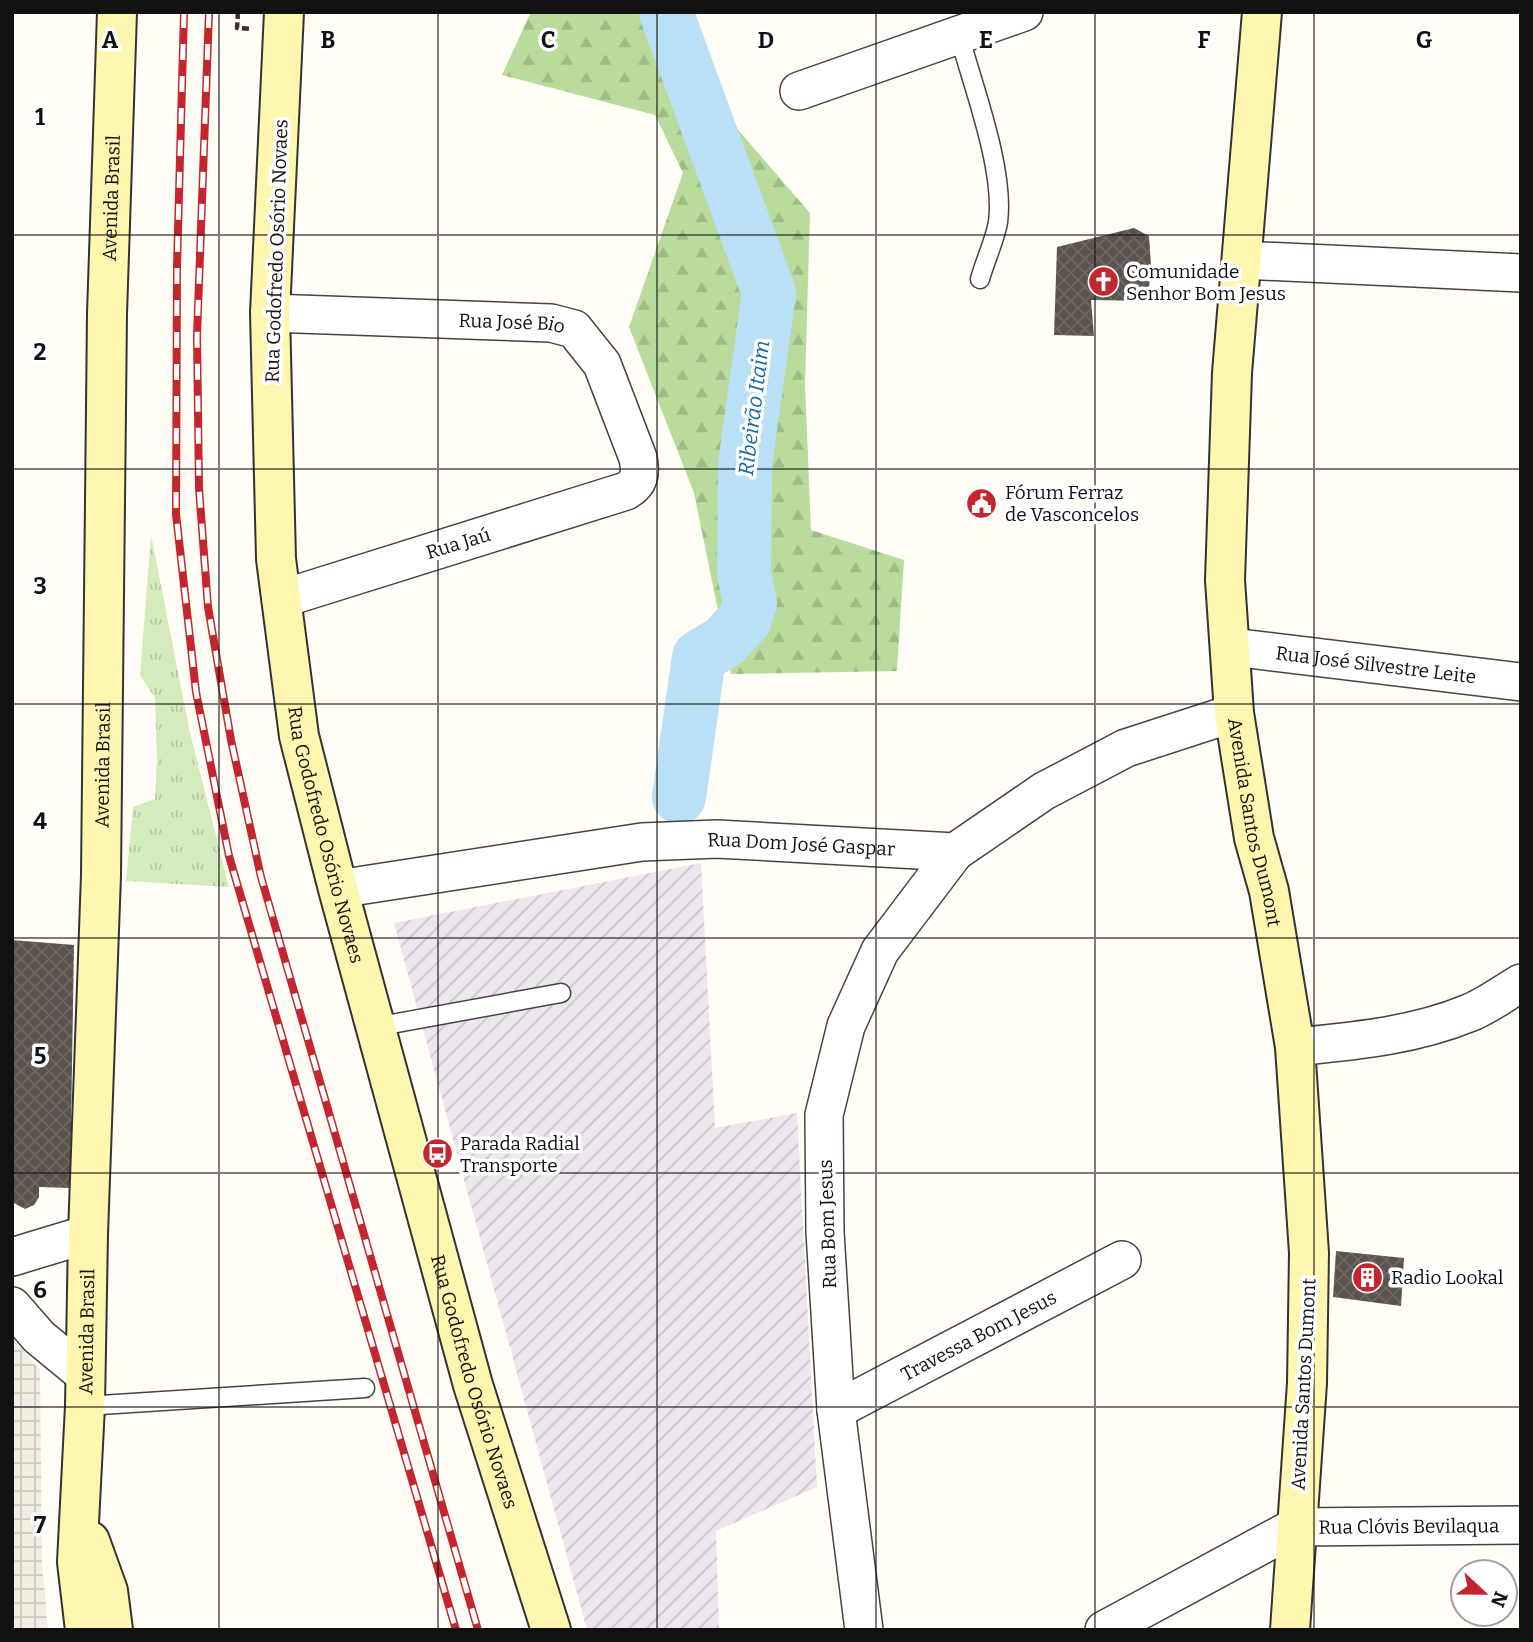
<svg xmlns="http://www.w3.org/2000/svg" width="1533" height="1642" viewBox="0 0 1533 1642" font-family="Bitter,serif">
	<style>
		.industrial { fill: url(#industrial-furrows) }
		.forest { fill: url(#forest-firs) }
		.park { fill: url(#park-tufts) }
		.plaza { fill: url(#plaza-grid) }
		.lines { fill: none; stroke-linecap: round; stroke-linejoin: round }
		.river { stroke: #b9e0f7; stroke-width: 54 }
		.building { fill: url(#building-cross-hatch) }
		.lane-casing { stroke: #444; stroke-width: 21 }
		.street-casing { stroke: #444; stroke-width: 40 }
		.secondary-casing { stroke: #333; stroke-width: 42 }
		.path { stroke: #333; stroke-width: 4.5; stroke-dasharray: 7 3.5; stroke-linecap: butt }
		.lane { stroke: #fff; stroke-width: 18 }
		.street { stroke: #fff; stroke-width: 37 }
		.secondary { stroke: #fff6b0; stroke-width: 38 }
		.rail-casing { stroke: #c4262e; stroke-width: 8 }
		.rail { stroke: #fff; stroke-width: 5; stroke-dasharray: 16; stroke-linecap: butt }
		.grid { fill: none; stroke: #111; stroke-width: 2; stroke-opacity: 0.55 }
		.labels { text-anchor: middle; stroke-width: 7; stroke-linejoin: round; paint-order: stroke }
		.street-label { font-size: 19px; fill: #111; stroke: #fff }
		.poi-label { font-size: 19px; fill: #111; stroke: #fff; text-anchor: start }
		.water-label { font-size: 21px; font-style: italic; fill: #1768a6; stroke: #fff }
		.grid-label { font-size: 23px; text-anchor: middle; font-weight: bold; fill: #111; stroke: #fff; stroke-width: 7; stroke-linejoin: round; paint-order: stroke }
	</style>
	<defs>
		<pattern id="industrial-furrows" width="10" height="10" patternUnits="userSpaceOnUse" patternTransform="scale(1.75)"><rect width="10" height="10" fill="#eee6ef"/><path d="M-1 1l2-2M0 10L10 0M9 11l2-2" fill="none" stroke="#cbc4cc"/></pattern>
		<pattern id="forest-firs" width="22" height="20" patternUnits="userSpaceOnUse" patternTransform="scale(1.75)"><rect width="22" height="20" fill="#b9dc9c"/><path d="M5 1l3.5 6h-7zM16 11l3.5 6h-7z" fill="#9ebc85"/></pattern>
		<pattern id="park-tufts" width="24" height="20" patternUnits="userSpaceOnUse" patternTransform="scale(1.75)"><rect width="24" height="20" fill="#d5ebbd"/><path d="M3 7l-1-3M5 7V3M7 7l1-3M15 17l-1-3M17 17v-4M19 17l1-3" fill="none" stroke="#b6c8a1"/></pattern>
		<pattern id="plaza-grid" width="8" height="8" patternUnits="userSpaceOnUse" patternTransform="scale(1.75)"><rect width="8" height="8" fill="#f1ede2"/><path d="M0 4h8M4 0v8" fill="none" stroke="#cecac1"/></pattern>
		<pattern id="building-cross-hatch" width="8" height="8" patternUnits="userSpaceOnUse" patternTransform="scale(1.75)"><rect width="8" height="8" fill="#5a524d"/><path d="M0 0l8 8M0 8l8-8" fill="none" stroke="#6d6662"/></pattern>
	</defs>
	<rect width="100%" height="100%" fill="#fffdf5"/>
	<path class="industrial" d="M 701,863 L 715,1128 L 797,1113 L 817,1487 L 716,1531 L 719,1630 L 587,1630 L 394,923 Z"/>
	<path class="forest" d="M 531,12 L 688,12 L 727,117 L 810,213 L 805,384 L 811,530 L 904,560 L 897,671 L 731,674 L 694,493 L 629,327 L 683,173 L 655,115 L 502,75 Z"/>
	<path class="park" d="M 151,535 L 190,733 L 229,887 L 126,881 L 133,807 L 155,799 L 157,760 L 155,698 L 140,675 Z"/>
	<path class="plaza" d="M 12,1338 L 40,1370 L 42,1563 L 48,1630 L 12,1630 Z"/>
	<g class="lines">
		<path class="river" d="M 666,12 L 769,293 L 745,464 L 744,573 L 750,603 L 745,619 L 724,642 L 699,657 L 679,797"/>
	</g>
	<path class="building" d="M 1134,228 L 1149,236 L 1151,265 L 1148,301 L 1091,300 L 1094,336 L 1054,335 L 1057,247 Z
		M 12,940 L 74,945 L 70,1188 L 39,1187 L 39,1197 L 34,1205 L 25,1209 L 12,1202 Z
		M 1336,1251 L 1404,1258 L 1401,1306 L 1333,1297 Z"/>
	<g class="lines">
		<defs>
			<path id="lane" d="M 959,35 C 973,86 1005,170 998,222 C 995,240 985,261 980,279
				M 375,1027 L 561,993
				M 85,1406 L 365,1388"/>
			<g id="street">
				<path d="M 799,91 L 1024,12"/>
				<path d="M 1242,260 L 1521,273"/>
				<path id="s1" d="M 270,313 L 551,323 L 574,329 L 602,364 L 638,458 C 641,473 640,483 626,491 L 281,599"/>
				<path id="s2" d="M 1232,647 L 1521,682"/>
				<path id="s3" d="M 338,889 L 642,842 L 717,839 L 955,852 L 1044,791 L 1126,748 L 1234,713"/>
				<path d="M 1295,1047 C 1354,1041 1413,1036 1469,1013 C 1487,1006 1504,993 1521,983"/>
				<path d="M 12,1257 L 88,1234"/>
				<path d="M 12,1306 L 39,1337 L 84,1374"/>
				<path id="s4" d="M 836,1410 L 1122,1260"/>
				<path d="M 864,1630 L 836,1410 L 825,1232 L 824,1115 L 846,1026 L 880,951 L 955,852"/>
				<path id="s5" d="M 1104,1630 L 1295,1527 L 1521,1525"/>
			</g>
			<g id="secondary">
				<path id="s6" d="M 284,12 L 270,313 L 276,559 L 299,736 L 338,889 L 473,1385 L 551,1630"/>
				<path id="s7" d="M 1262,12 L 1232,373 L 1225,580 L 1234,713 L 1254,838 L 1269,891 L 1295,1047 L 1309,1253 L 1307,1383 L 1290,1630"/>
				<path d="M 90,1541 L 108,1591 L 113,1630"/>
				<path id="s8" d="M 85,1630 L 77,1562 L 85,1406 L 88,1234 L 101,875 L 107,314 L 117,12"/>
			</g>
		</defs>
		<use href="#lane" class="lane-casing"/>
		<use href="#street" class="street-casing"/>
		<use href="#secondary" class="secondary-casing"/>
		<path class="path" d="M 238,12 L 237,28 L 252,29"/>
		<use href="#lane" class="lane"/>
		<use href="#street" class="street"/>
		<use href="#secondary" class="secondary"/>
		<defs>
			<path id="rail" d="M 184,12 L 177,267 L 176,514 L 196,692 L 229,856 L 456,1630
				M 209,12 L 197,336 L 199,488 L 208,607 L 231,740 L 261,877 L 478,1630"/>
		</defs>
		<use href="#rail" class="rail-casing"/>
		<use href="#rail" class="rail"/>
	</g>
	<path class="grid" d="M 219,12 L 219,1630M 438,12 L 438,1630M 657,12 L 657,1630M 876,12 L 876,1630M 1095,12 L 1095,1630M 1314,12 L 1314,1630M 12,235 L 1521,235M 12,469 L 1521,469M 12,704 L 1521,704M 12,938 L 1521,938M 12,1173 L 1521,1173M 12,1407 L 1521,1407"/>
	<defs>
		<symbol id="church-disc" viewBox="-11 -11 22 22"><circle r="9.5" fill="#c4262e" stroke="#fff"/><path d="M-1.2-6h2.4v3.5h3.3v2.4h-3.3V6h-2.4V-.1h-3.3v-2.4h3.3Z" fill="#fff"/></symbol>
		<symbol id="civic-disc" viewBox="-11 -11 22 22"><circle r="9.5" fill="#c4262e" stroke="#fff"/><path d="M-.6-6.5H3V-4.5H.6V-3L4-1V1h2V6H-6V1h2V-1L-.6-3ZM-1.2 2.5V6h2.4V2.5Z" fill="#fff"/></symbol>
		<symbol id="bus-disc" viewBox="-11 -11 22 22"><circle r="9.5" fill="#c4262e" stroke="#fff"/><path d="M-5-6H5V4H4V6H2V4H-2V6H-4V4H-5ZM-3.5-4V0h7V-4ZM-3.5 1.2v1.5H-2V1.2ZM2 1.2v1.5H3.5V1.2Z" fill="#fff"/></symbol>
		<symbol id="building-disc" viewBox="-11 -11 22 22"><circle r="9.5" fill="#c4262e" stroke="#fff"/><path d="M-4-6H4V6H1V3H-1V6H-4ZM-2.5-4.3h1.7v1.8h-1.7ZM.8-4.3h1.7v1.8H.8ZM-2.5-1h1.7V.8h-1.7ZM.8-1h1.7V.8H.8Z" fill="#fff"/></symbol>
	</defs>
	<g fill-rule="evenodd">
		<use href="#church-disc" x="1086" y="264" width="35" height="35"/>
		<use href="#civic-disc" x="964" y="486" width="35" height="35"/>
		<use href="#bus-disc" x="420" y="1136" width="35" height="35"/>
		<use href="#building-disc" x="1350" y="1260" width="35" height="35"/>
	</g>
	<g class="labels">
		<g class="street-label">
			<text dy="7" stroke="none"><textPath href="#s8" startOffset="1433">Avenida Brasil</textPath></text>
			<text transform="translate(276 251) rotate(-88)" y="7">Rua Godofredo Osório Novaes</text>
			<text dy="7" stroke="none"><textPath href="#s1" startOffset="242">Rua José Bio</textPath></text>
			<text transform="translate(458 543) rotate(-17)" y="7">Rua Jaú</text>
			<text dy="7" stroke="none"><textPath href="#s2" startOffset="145">Rua José Silvestre Leite</textPath></text>
			<text dy="7" stroke="none"><textPath href="#s8" startOffset="866">Avenida Brasil</textPath></text>
			<text dy="7" stroke="none"><textPath href="#s7" startOffset="814">Avenida Santos Dumont</textPath></text>
			<text dy="7" stroke="none"><textPath href="#s6" startOffset="828">Rua Godofredo Osório Novaes</textPath></text>
			<text dy="7" stroke="none"><textPath href="#s3" startOffset="467">Rua Dom José Gaspar</textPath></text>
			<text transform="translate(827 1224) rotate(-92)" y="7">Rua Bom Jesus</text>
			<text dy="7" stroke="none"><textPath href="#s8" startOffset="299">Avenida Brasil</textPath></text>
			<text dy="7" stroke="none"><textPath href="#s4" startOffset="161">Travessa Bom Jesus</textPath></text>
			<text dy="7" stroke="none"><textPath href="#s6" startOffset="1395">Rua Godofredo Osório Novaes</textPath></text>
			<text transform="translate(1303 1384) rotate(-87)" y="7">Avenida Santos Dumont</text>
			<text dy="7" stroke="none"><textPath href="#s5" startOffset="331">Rua Clóvis Bevilaqua</textPath></text>
		</g>
		<g class="poi-label">
			<text x="1126" y="278">Comunidade<tspan x="1126" dy="22">Senhor Bom Jesus</tspan></text>
			<text x="1005" y="499">Fórum Ferraz<tspan x="1005" dy="22">de Vasconcelos</tspan></text>
			<text x="460" y="1150">Parada Radial<tspan x="460" dy="22">Transporte</tspan></text>
			<text x="1391" y="1284">Radio Lookal</text>
		</g>
		<g class="water-label">
			<text transform="translate(754 408) rotate(-83)" y="7">Ribeirão Itaim</text>
		</g>
	</g>
	<g class="grid-label">
		<text x="110" y="48">A</text>
		<text x="328" y="48">B</text>
		<text x="548" y="48">C</text>
		<text x="766" y="48">D</text>
		<text x="986" y="48">E</text>
		<text x="1204" y="48">F</text>
		<text x="1424" y="48">G</text>
		<text x="40" y="125">1</text>
		<text x="40" y="360">2</text>
		<text x="40" y="594">3</text>
		<text x="40" y="829">4</text>
		<text x="40" y="1064">5</text>
		<text x="40" y="1298">6</text>
		<text x="40" y="1533">7</text>
	</g>
	<rect width="1533" height="1642" fill="none" stroke="#111111" stroke-width="28"/>
	<g transform="translate(1484 1593) rotate(112)"><circle r="33" fill="#ffffff" stroke="#a0a0a0" stroke-width="2"/>
	<path d="M0-5L12 26L0 18L-12 26Z" fill="#c4262e"/>
	<text y="-10" font-size="19" font-weight="bold" text-anchor="middle" fill="#111111">N</text>
	</g>
</svg>
